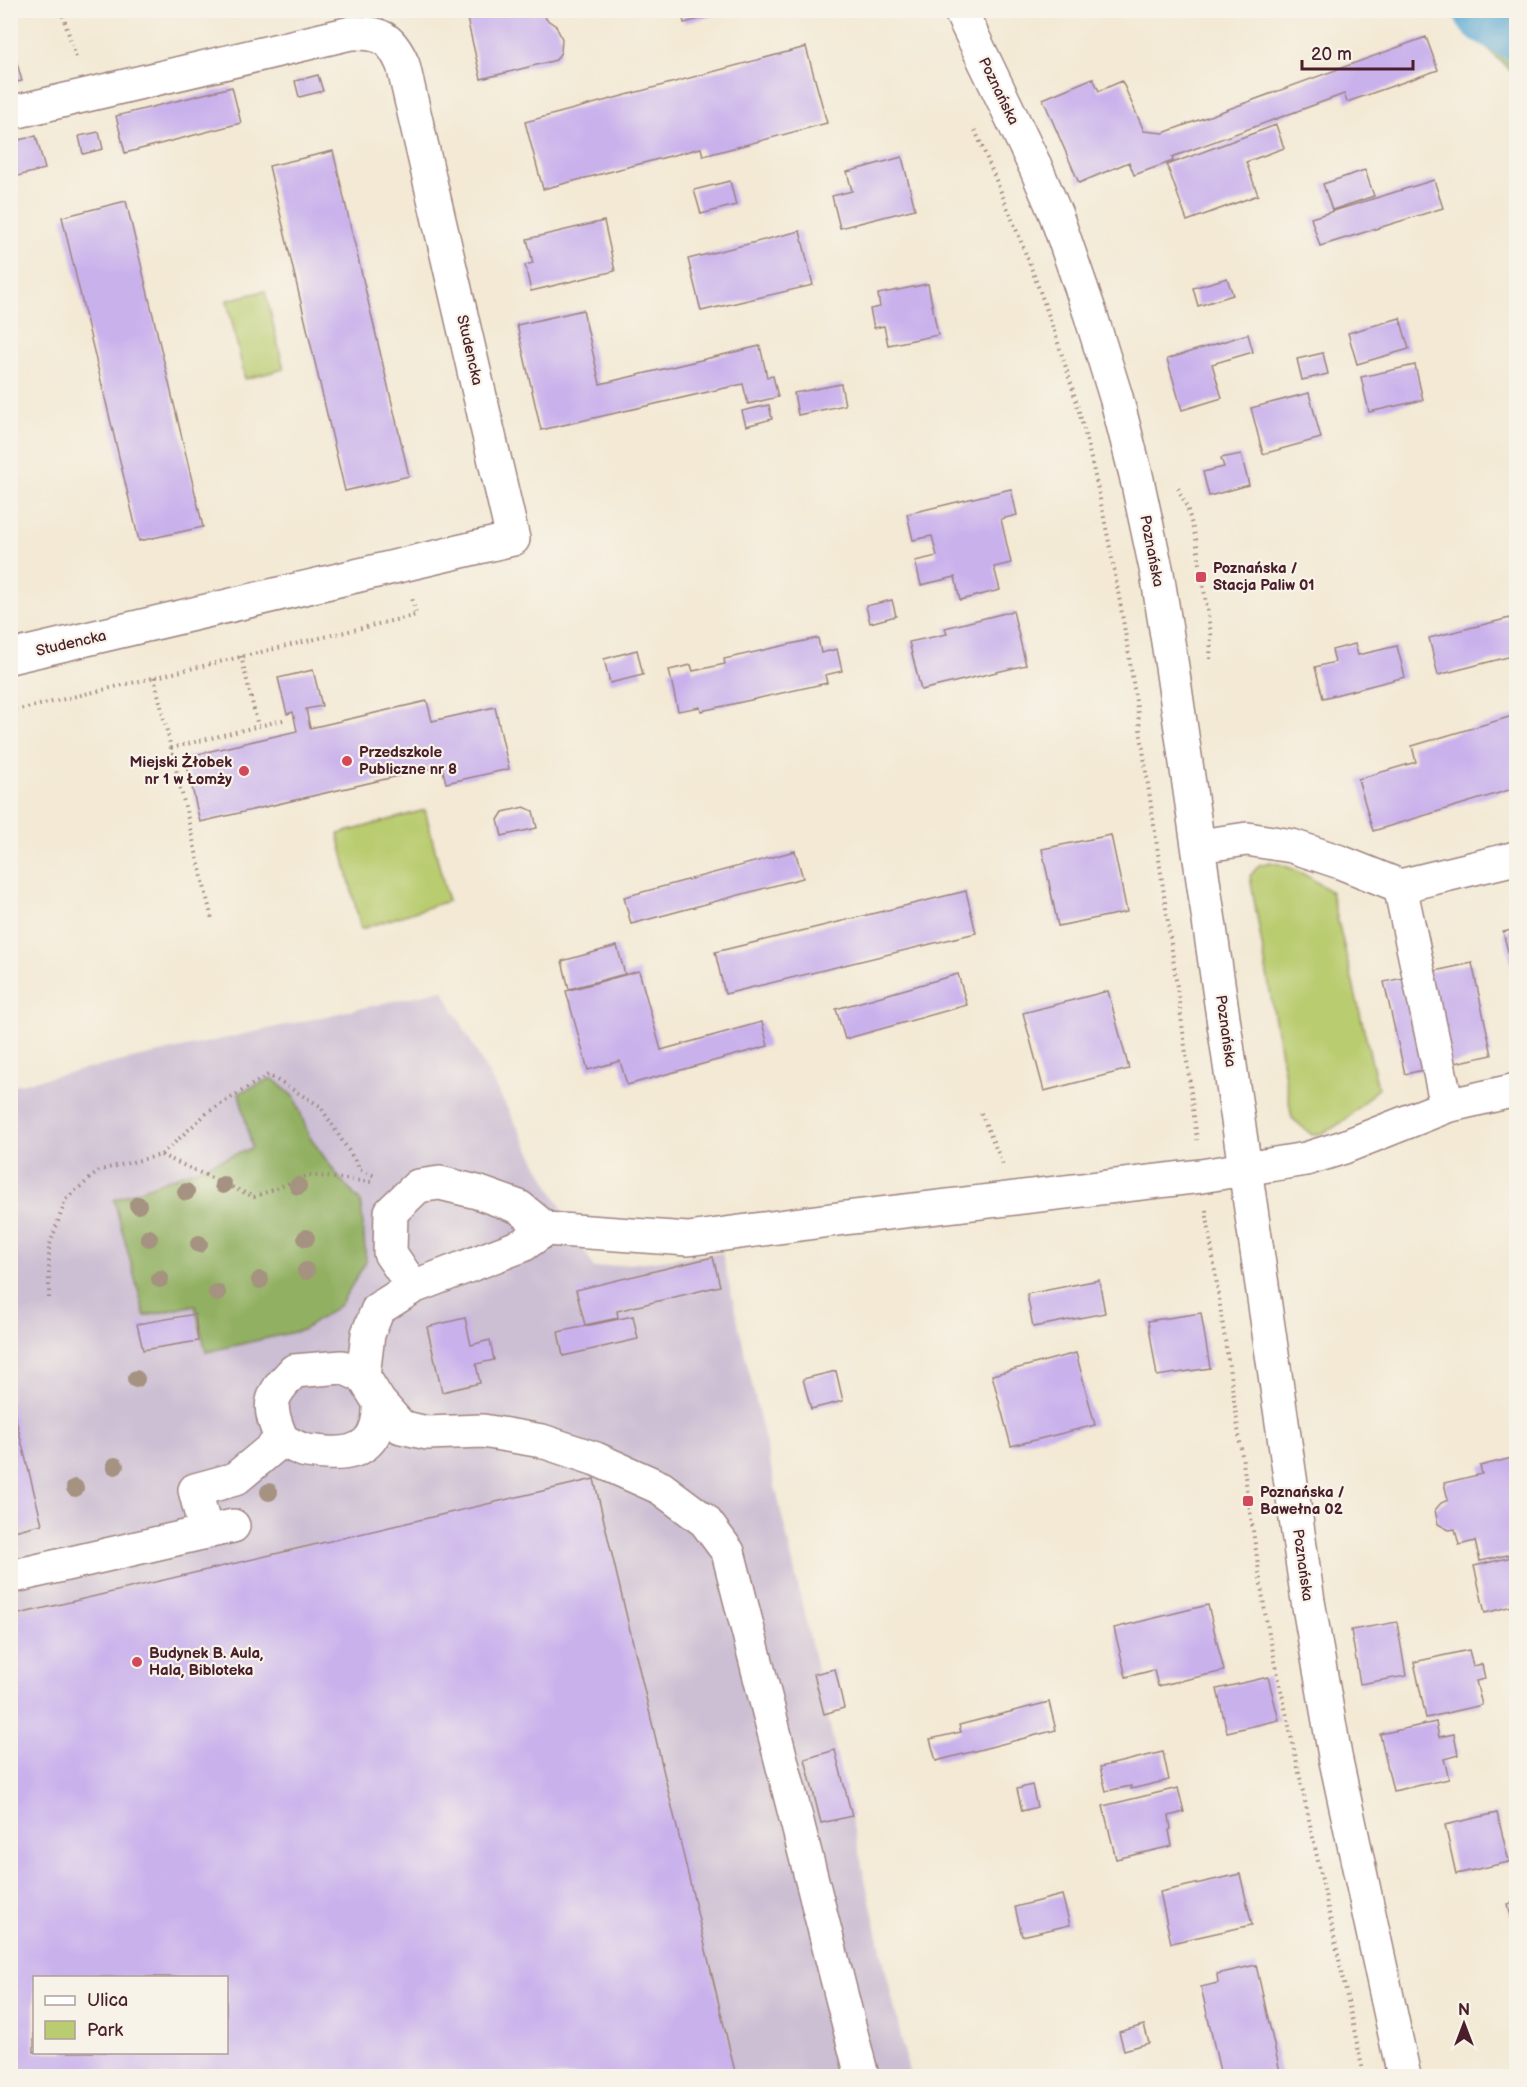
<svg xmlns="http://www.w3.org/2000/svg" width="1527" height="2087" viewBox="0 0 1527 2087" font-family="'Balsamiq Sans',sans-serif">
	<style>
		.industrial { fill: #ccbed3; fill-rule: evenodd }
		.green { fill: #b9cc70; stroke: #82764e; stroke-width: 1.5 }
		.forest { fill: #92b062; stroke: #6e6846; stroke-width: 1.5 }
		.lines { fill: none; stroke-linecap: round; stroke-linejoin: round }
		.river { stroke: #57a6d1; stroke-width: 68 }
		.building { fill: #c9b1ec; fill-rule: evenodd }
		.minor-casing { stroke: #9e8480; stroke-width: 36 }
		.path { stroke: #9e8480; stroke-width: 4; stroke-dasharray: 1.5 4.5; stroke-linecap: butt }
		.minor { stroke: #fff; stroke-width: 33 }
		.tree { fill: #a59280 }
		.poi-dot { fill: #d1495b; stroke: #f7f3e8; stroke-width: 2 }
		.labels { text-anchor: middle; stroke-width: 4.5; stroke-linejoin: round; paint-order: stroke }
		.street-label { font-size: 15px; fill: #4a1f2b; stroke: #f7f3e8 }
		.poi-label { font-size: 15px; font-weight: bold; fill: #4a1f2b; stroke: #f7f3e8; text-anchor: start }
	</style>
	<rect width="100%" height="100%" fill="#f7f3e8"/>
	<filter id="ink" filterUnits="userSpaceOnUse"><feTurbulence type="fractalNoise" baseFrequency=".0167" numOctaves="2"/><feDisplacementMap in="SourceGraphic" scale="12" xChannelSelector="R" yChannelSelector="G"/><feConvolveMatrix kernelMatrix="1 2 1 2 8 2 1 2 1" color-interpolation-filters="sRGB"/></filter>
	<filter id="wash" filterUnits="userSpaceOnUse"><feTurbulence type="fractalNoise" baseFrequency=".008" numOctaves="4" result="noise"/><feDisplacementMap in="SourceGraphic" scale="24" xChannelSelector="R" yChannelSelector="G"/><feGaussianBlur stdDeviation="1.35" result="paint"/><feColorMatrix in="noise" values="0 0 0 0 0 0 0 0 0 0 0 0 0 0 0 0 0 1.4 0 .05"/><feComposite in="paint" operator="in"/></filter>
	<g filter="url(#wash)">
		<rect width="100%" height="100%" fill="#f3e9d4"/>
		<path class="industrial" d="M 443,990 L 594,1268 L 722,1253 L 910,2076 L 11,2076 L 10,1086 ZM 34,1978 L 226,1978 L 226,2052 L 34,2052 Z"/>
		<path class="green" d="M 265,291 L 284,369 L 245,379 L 227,300 Z
			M 425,810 L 448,901 L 361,929 L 338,834 Z
			M 1271,862 C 1294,867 1312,878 1331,892 L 1378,1088 C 1360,1105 1338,1133 1312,1135 L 1292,1118 L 1250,876 L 1259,865 Z"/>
		<path class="forest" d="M 1448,11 L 1516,11 L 1516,76 Z
			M 272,1078 L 295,1098 L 309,1136 L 340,1179 L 361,1202 L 366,1262 L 340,1305 L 303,1330 L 206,1352 L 195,1305 L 145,1316 L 114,1200 L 252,1148 L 239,1093 Z"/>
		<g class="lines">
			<path class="river" d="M 1488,10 L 1516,26"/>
		</g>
		<g id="blocks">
			<path class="building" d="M 465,10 L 544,10 L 546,19 L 556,26 L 562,39 L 561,52 L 556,60 L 481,79 Z
				M 681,10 L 732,10 L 732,11 L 684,23 Z
				M 1426,37 L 1438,70 L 1347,102 L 1344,94 L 1172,157 L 1173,161 L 1134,175 L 1129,162 L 1079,183 L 1043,99 L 1093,78 L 1099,91 L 1122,81 L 1144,131 L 1163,133 Z
				M 10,38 L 22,81 L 10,83 Z
				M 806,47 L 827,123 L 703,156 L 701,148 L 543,189 L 525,122 Z
				M 318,75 L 323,91 L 299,97 L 295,81 Z
				M 232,87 L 241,123 L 125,153 L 116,116 Z
				M 1276,125 L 1284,148 L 1246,162 L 1258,195 L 1187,221 L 1167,165 Z
				M 99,132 L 103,149 L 83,154 L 79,136 Z
				M 36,136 L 45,169 L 10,178 L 10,142 Z
				M 333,151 L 409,476 L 345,491 L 269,166 Z
				M 902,157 L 915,209 L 840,228 L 832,196 L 852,191 L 847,172 Z
				M 1365,170 L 1374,196 L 1332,210 L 1323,184 Z
				M 1434,180 L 1443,208 L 1320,246 L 1311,218 Z
				M 730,181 L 736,205 L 701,214 L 694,190 Z
				M 126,201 L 203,527 L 139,541 L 62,217 Z
				M 604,221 L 615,271 L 531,291 L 525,265 L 533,263 L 527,239 Z
				M 800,231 L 813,285 L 701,311 L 688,259 Z
				M 1227,278 L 1233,295 L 1198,306 L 1193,288 Z
				M 928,284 L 938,335 L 888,345 L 884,326 L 874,328 L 870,309 L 880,307 L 878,294 Z
				M 583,310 L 600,384 L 760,346 L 767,377 L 773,376 L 778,397 L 748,404 L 743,384 L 541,430 L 517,325 Z
				M 1400,318 L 1409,349 L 1357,364 L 1348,333 Z
				M 1248,334 L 1253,352 L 1212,364 L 1222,398 L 1182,410 L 1167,359 Z
				M 1323,353 L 1328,374 L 1302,380 L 1297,359 Z
				M 1415,365 L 1423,400 L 1369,412 L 1361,377 Z
				M 841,384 L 845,405 L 798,415 L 794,393 Z
				M 1309,393 L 1321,438 L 1263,454 L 1251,408 Z
				M 769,405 L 772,419 L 746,426 L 742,411 Z
				M 1241,454 L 1249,485 L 1209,496 L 1203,472 L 1224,467 L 1221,458 Z
				M 1011,489 L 1017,515 L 1001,519 L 1011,563 L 994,567 L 1000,590 L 960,600 L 955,577 L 921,585 L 915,561 L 937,556 L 932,536 L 913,540 L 907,514 Z
				M 892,600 L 896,616 L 870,623 L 866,606 Z
				M 1013,611 L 1026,665 L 921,690 L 909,642 L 947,634 L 945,628 Z
				M 1510,618 L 1516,644 L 1516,655 L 1438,675 L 1429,638 Z
				M 818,638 L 821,653 L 837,649 L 842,671 L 825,675 L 827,683 L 701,711 L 700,707 L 678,711 L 669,670 L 691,665 L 693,671 L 725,664 L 724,659 Z
				M 1355,644 L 1358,655 L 1397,646 L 1405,677 L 1323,698 L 1315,667 L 1335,662 L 1332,650 Z
				M 637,650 L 643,675 L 610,683 L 604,659 Z
				M 313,670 L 322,706 L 306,709 L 310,728 L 427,701 L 432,721 L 495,707 L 509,769 L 446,783 L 442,766 L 200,822 L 185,757 L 297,731 L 293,712 L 287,714 L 278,678 Z
				M 1516,715 L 1516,788 L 1373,831 L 1358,779 L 1416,762 L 1412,746 Z
				M 524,807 L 533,811 L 537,828 L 502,836 L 498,820 L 503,812 Z
				M 1111,835 L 1127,912 L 1058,926 L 1042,849 Z
				M 795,851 L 803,878 L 631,924 L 624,897 Z
				M 966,891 L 976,933 L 725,994 L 715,952 Z
				M 1516,929 L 1516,983 L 1503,932 Z
				M 617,946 L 625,974 L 569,989 L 562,961 Z
				M 1472,963 L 1492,1055 L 1405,1074 L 1384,982 Z
				M 639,971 L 661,1050 L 762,1022 L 768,1046 L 627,1085 L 620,1061 L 588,1070 L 566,991 Z
				M 958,974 L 967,1005 L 845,1039 L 836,1009 Z
				M 1108,991 L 1129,1069 L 1044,1091 L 1023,1013 Z
				M 713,1257 L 720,1286 L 617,1311 L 618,1318 L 585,1325 L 576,1290 Z
				M 1099,1280 L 1105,1313 L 1033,1327 L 1027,1294 Z
				M 1201,1313 L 1210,1368 L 1157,1376 L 1148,1321 Z
				M 195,1314 L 198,1341 L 143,1350 L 137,1324 Z
				M 633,1316 L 638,1339 L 563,1356 L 558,1332 Z
				M 465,1318 L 471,1345 L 490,1340 L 494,1360 L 476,1364 L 480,1383 L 442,1392 L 427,1327 Z
				M 1076,1353 L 1095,1425 L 1011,1446 L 992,1375 Z
				M 836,1371 L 843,1401 L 811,1409 L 803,1379 Z
				M 10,1396 L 42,1524 L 10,1532 Z
				M 1516,1457 L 1516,1553 L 1480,1561 L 1475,1541 L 1459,1545 L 1455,1529 L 1449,1530 L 1438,1524 L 1435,1510 L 1441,1503 L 1448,1500 L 1444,1483 L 1482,1474 L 1480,1466 Z
				M 594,1479 L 736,2076 L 10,2076 L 10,1616 ZM 226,1977 L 226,2052 L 34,2052 L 34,1977 Z
				M 1516,1556 L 1516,1605 L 1485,1613 L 1474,1566 Z
				M 1208,1605 L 1224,1671 L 1158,1686 L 1154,1670 L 1126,1677 L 1114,1628 Z
				M 1397,1622 L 1406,1676 L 1360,1684 L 1351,1630 Z
				M 1469,1650 L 1473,1666 L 1482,1664 L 1485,1679 L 1476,1681 L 1482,1705 L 1426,1718 L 1414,1662 Z
				M 835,1669 L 844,1708 L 824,1714 L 814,1674 Z
				M 1268,1677 L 1279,1720 L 1227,1732 L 1217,1689 Z
				M 1049,1702 L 1056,1730 L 936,1761 L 930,1739 L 961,1732 L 959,1725 Z
				M 1436,1722 L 1439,1737 L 1454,1734 L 1458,1755 L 1444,1759 L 1449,1779 L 1393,1791 L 1380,1734 Z
				M 835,1750 L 852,1816 L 821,1823 L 805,1759 Z
				M 1163,1752 L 1169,1780 L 1131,1789 L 1131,1786 L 1106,1791 L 1100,1767 Z
				M 1032,1785 L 1037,1807 L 1022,1811 L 1017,1789 Z
				M 1178,1788 L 1184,1812 L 1169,1816 L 1171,1829 L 1169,1830 L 1172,1846 L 1116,1859 L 1103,1806 Z
				M 1497,1813 L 1509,1862 L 1456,1874 L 1445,1825 Z
				M 1240,1874 L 1252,1925 L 1171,1943 L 1160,1892 Z
				M 1062,1895 L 1070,1925 L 1022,1936 L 1015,1907 Z
				M 1516,1902 L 1516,1936 L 1508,1904 Z
				M 1256,1965 L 1281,2076 L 1221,2076 L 1201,1987 L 1218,1983 L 1217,1974 Z
				M 1144,2025 L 1149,2043 L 1124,2050 L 1119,2032 Z"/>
		</g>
	</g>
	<g filter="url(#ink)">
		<use href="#blocks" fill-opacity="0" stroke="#9e8480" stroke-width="1.5"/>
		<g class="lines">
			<defs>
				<path id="minor" d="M 960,10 L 1035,166 L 1056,215 L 1090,313 L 1116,397 L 1136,475 L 1157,573 L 1172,667 L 1308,1601 L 1335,1756 L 1404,2076
					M 10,113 L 351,33 C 380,32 391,37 403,65 L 513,539 L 10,657
					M 1199,846 L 1247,839 L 1292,846 L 1340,862 L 1400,886 L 1516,858
					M 1400,886 L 1447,1106
					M 546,1229 L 523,1245 L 413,1287 L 390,1253 L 391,1212 L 418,1186 L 440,1183 L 477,1192 L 519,1207 L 546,1229 L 688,1239 L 845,1218 L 1201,1176 L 1306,1159 L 1344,1147 L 1447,1106 L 1516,1090
					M 413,1287 L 378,1309 L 368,1334 L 363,1376 L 379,1402 L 401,1427 L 427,1433 L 483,1431 L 542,1441 L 596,1459 L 661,1488 L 705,1521 L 728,1552 L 862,2076
					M 363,1376 L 342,1367 L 294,1371 C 268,1398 267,1405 282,1440 C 288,1443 295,1447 303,1450 C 309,1452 318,1452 326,1453 C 363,1456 381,1439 379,1402
					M 206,1532 L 195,1490 L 235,1479 L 282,1440
					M 10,1577 L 233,1526"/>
			</defs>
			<use href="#minor" class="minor-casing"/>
			<path class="path" d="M 61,10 L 77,60
				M 975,130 C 1017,229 1058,329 1085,434 C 1113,547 1131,663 1147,778 C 1165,899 1182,1019 1197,1140
				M 1178,488 L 1187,507 L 1196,539 L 1211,634 L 1210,662
				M 241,656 L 258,726
				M 154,677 L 212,919
				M 10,712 L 416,615 L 412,598
				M 171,748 L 287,719
				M 981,1113 L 1003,1165
				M 161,1155 L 254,1197 L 309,1175 L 371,1182
				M 1206,1210 L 1266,1619 L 1364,2076
				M 49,1298 L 49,1247 L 66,1199 L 100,1170 L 161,1155 L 208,1112 L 268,1075 L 320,1106 L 361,1170 L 375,1176"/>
			<use href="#minor" class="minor"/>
		</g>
		<g class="tree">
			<circle cx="223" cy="1185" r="9"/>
			<circle cx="298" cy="1186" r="9"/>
			<circle cx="186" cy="1192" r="9"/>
			<circle cx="138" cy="1205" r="9"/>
			<circle cx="149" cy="1238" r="9"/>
			<circle cx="306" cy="1238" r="9"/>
			<circle cx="199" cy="1244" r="9"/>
			<circle cx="306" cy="1271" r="9"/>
			<circle cx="160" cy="1279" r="9"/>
			<circle cx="260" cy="1280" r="9"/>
			<circle cx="217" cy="1293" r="9"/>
			<circle cx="136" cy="1379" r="9"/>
			<circle cx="115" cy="1466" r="9"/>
			<circle cx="75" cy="1488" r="9"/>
			<circle cx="269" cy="1492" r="9"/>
		</g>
	</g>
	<g class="poi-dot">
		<rect x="1195" y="571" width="12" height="12" rx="3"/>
		<circle cx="347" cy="761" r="6"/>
		<circle cx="244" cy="771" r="6"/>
		<rect x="1242" y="1495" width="12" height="12" rx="3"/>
		<circle cx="137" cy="1662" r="6"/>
	</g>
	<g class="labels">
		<g class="street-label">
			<text transform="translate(999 91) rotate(64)" y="5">Poznańska</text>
			<text transform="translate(470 350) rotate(77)" y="5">Studencka</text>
			<text transform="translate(1152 551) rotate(79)" y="5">Poznańska</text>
			<text transform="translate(71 643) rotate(-13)" y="5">Studencka</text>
			<text transform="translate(1226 1031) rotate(82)" y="5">Poznańska</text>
			<text transform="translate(1303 1565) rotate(82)" y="5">Poznańska</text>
		</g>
		<g class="poi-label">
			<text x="1213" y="573">Poznańska /<tspan x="1213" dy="17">Stacja Paliw 01</tspan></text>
			<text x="359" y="757">Przedszkole<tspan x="359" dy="17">Publiczne nr 8</tspan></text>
			<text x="232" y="767" text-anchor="end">Miejski Żłobek<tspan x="232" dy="17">nr 1 w Łomży</tspan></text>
			<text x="1260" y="1497">Poznańska /<tspan x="1260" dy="17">Bawełna 02</tspan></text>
			<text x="149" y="1658">Budynek B. Aula,<tspan x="149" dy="17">Hala, Bibloteka</tspan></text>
		</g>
	</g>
	<rect width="1527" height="2087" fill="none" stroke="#f7f3e8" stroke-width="36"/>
	<rect x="33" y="1976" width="195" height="78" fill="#f7f3e8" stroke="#b29e9c" stroke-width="1.5"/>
	<rect x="45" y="1996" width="30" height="9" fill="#ffffff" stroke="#b29e9c" stroke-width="1.5"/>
	<text x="87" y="2006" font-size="18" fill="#4a1f2b">Ulica</text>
	<rect x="45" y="2021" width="30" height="18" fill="#b9cc70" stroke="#b29e9c" stroke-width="1.5"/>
	<text x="87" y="2036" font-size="18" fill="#4a1f2b">Park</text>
	<g transform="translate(1464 2024)" stroke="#f7f3e8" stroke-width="4.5" paint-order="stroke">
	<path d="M0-4.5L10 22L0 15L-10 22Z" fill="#4a1f2b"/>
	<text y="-9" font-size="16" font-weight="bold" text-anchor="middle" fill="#4a1f2b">N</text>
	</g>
	<path d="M1302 60v9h111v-9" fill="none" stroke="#4a1f2b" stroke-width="3"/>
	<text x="1311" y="60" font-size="18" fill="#4a1f2b" stroke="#f7f3e8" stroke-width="4.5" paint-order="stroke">20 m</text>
</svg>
